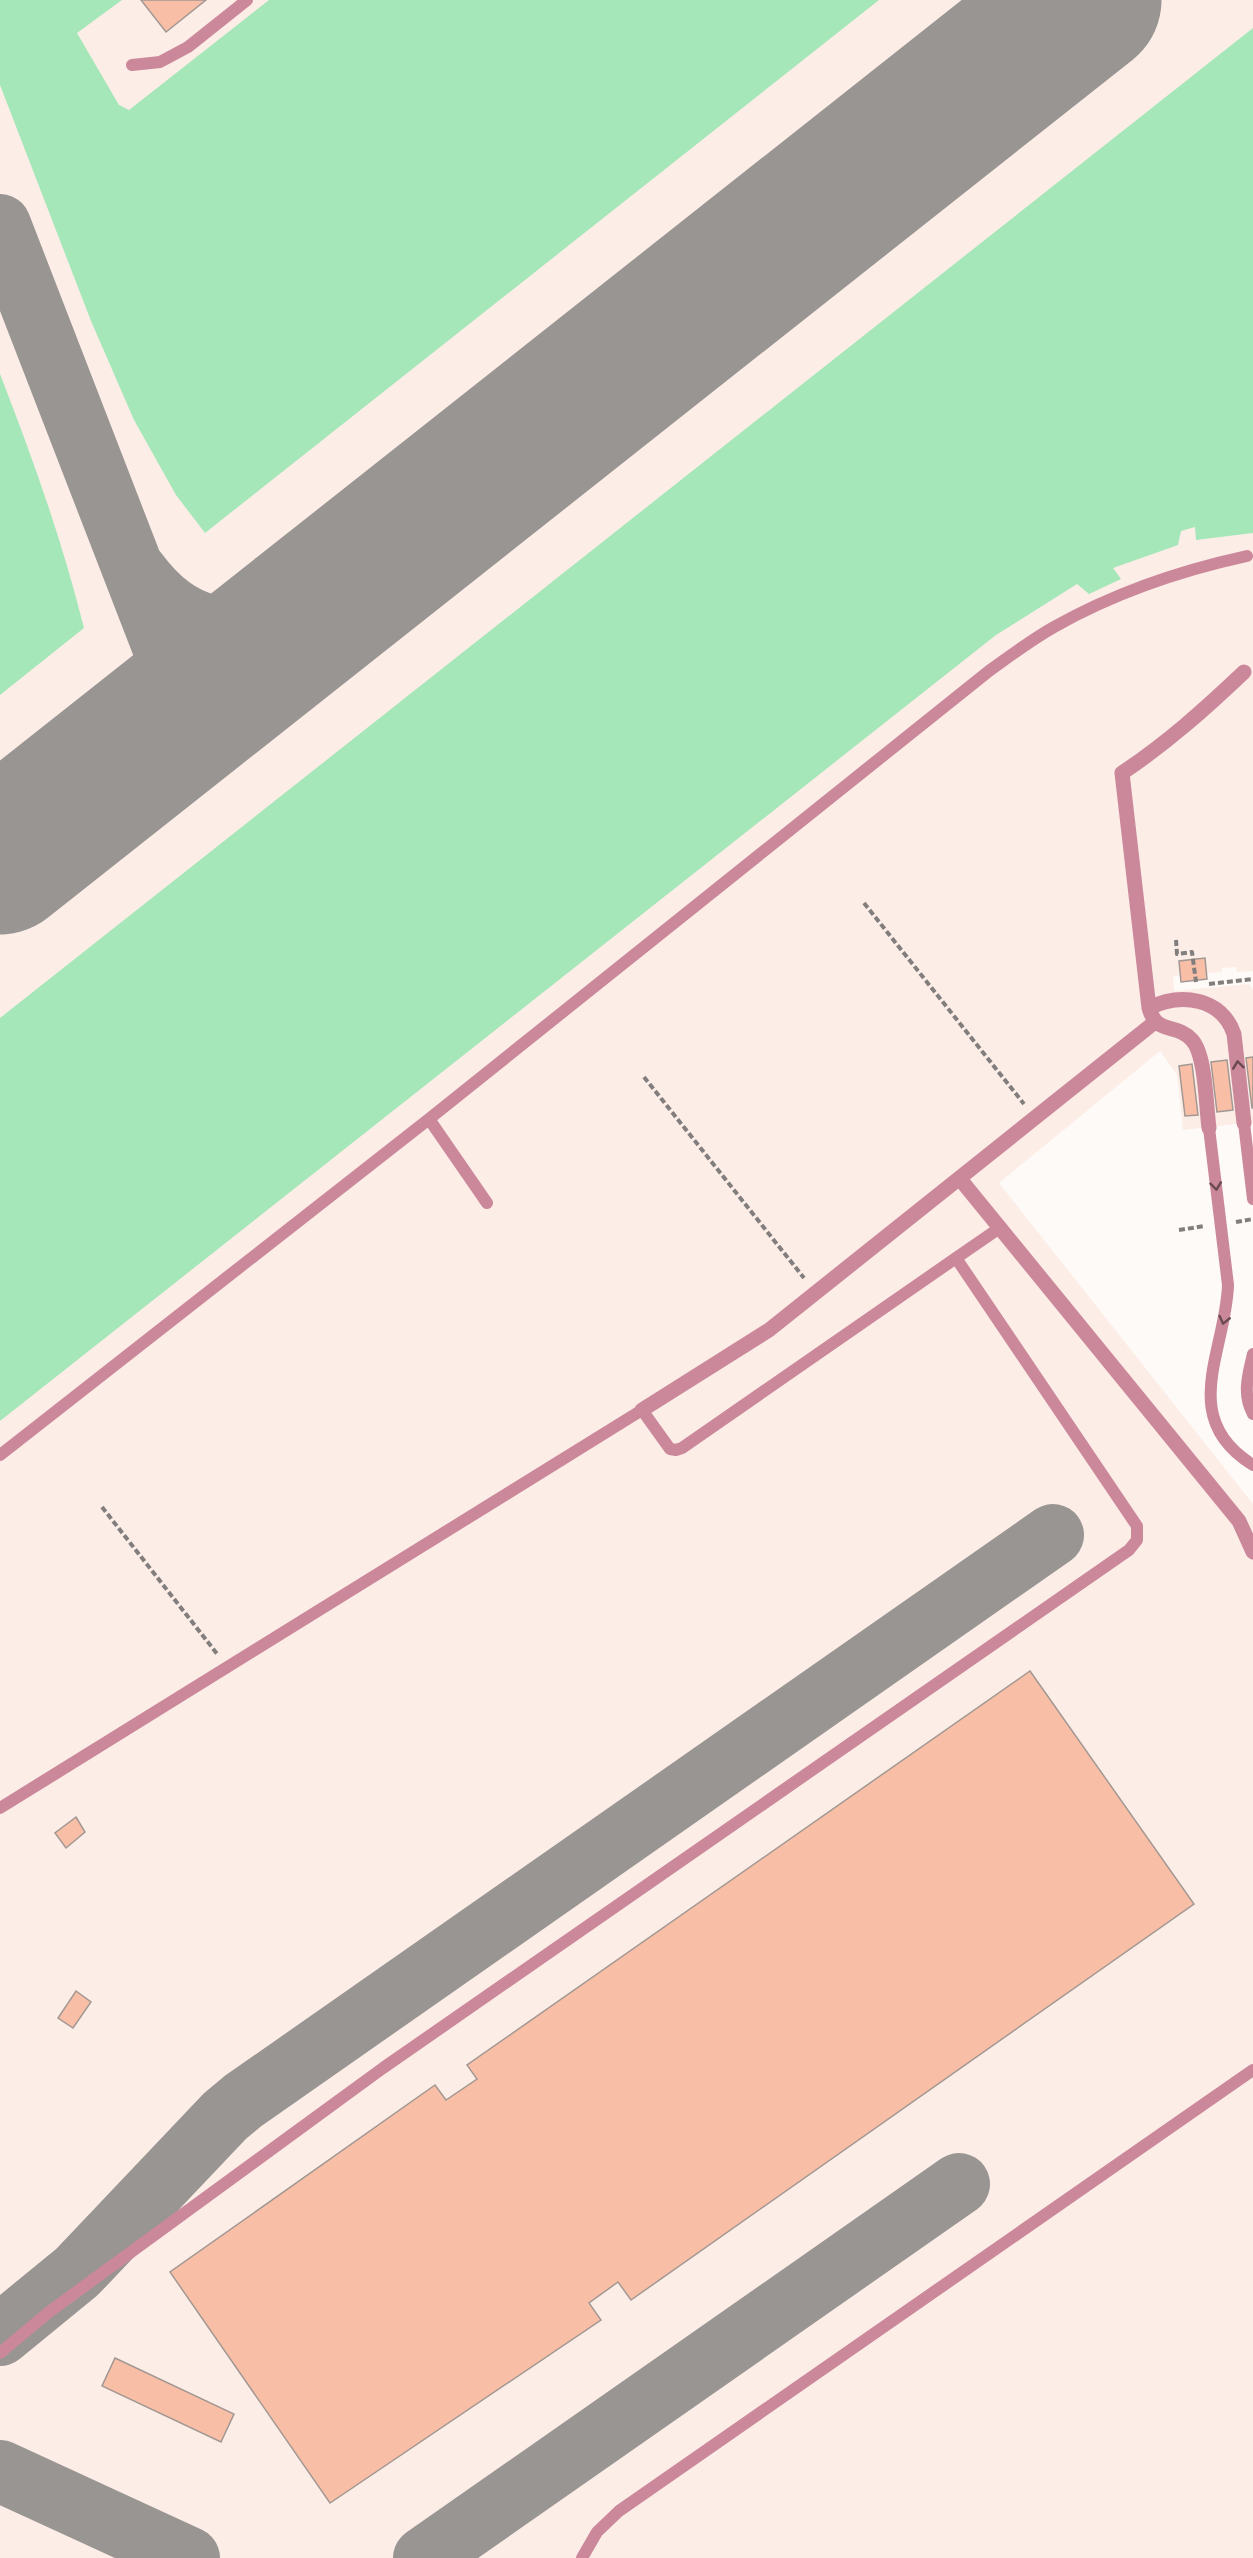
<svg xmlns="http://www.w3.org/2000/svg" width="1253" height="2558" viewBox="0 0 1253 2558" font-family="Poppins,sans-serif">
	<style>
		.built { fill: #fdede7 }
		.green { fill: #a5e7b9 }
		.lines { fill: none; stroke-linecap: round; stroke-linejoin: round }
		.taxiway { stroke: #999593; stroke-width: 62 }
		.runway { stroke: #999593; stroke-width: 153 }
		.building { fill: #f9bea6; stroke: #a29893; stroke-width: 1.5 }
		.path { stroke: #827e7d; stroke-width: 4; stroke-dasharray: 6 3; stroke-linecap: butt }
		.service { stroke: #cb889b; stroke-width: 12 }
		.minor { stroke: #cb889b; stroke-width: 15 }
		.oneway { stroke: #6b4a52 }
	</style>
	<rect width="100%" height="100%" fill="#fefaf8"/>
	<path class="built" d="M 0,0 L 1253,0 L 1253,971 L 1237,972 L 1236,967 L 1222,968 L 1222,972 L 1173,976 L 1174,991 L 1249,984 L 1253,990 L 1253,1122 L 1183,1130 L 1177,1075 L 1160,1051 L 999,1183 L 1253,1504 L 1253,2558 L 0,2558 Z"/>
	<path class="green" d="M 0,0 L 122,0 L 77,33 L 119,105 L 129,110 L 269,0 L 879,0 L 205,533 L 176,495 L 134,420 L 91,321 L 0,85 Z
		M 1253,28 L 1253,533 L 1196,540 L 1195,527 L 1181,531 L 1178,545 L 1113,568 L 1121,579 L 1089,594 L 1077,584 L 996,635 L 0,1421 L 0,1018 Z
		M 0,374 C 33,459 62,540 84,628 L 0,695 Z"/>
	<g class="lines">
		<path class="taxiway" d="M 0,225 L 173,672 C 178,705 178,711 155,736
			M 136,571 C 183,634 226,634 297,623
			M 0,2335 L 77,2272 L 225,2116 L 243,2101 L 1053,1535
			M 0,2471 L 189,2558
			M 424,2558 L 959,2184"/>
		<path class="runway" d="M 0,858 L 1085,0"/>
	</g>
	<path class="building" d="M 141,0 L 206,0 L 166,32 Z
		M 1205,958 L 1207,979 L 1181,982 L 1179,961 Z
		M 1253,1057 L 1253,1108 L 1252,1108 L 1246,1058 Z
		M 1227,1060 L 1233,1110 L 1217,1112 L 1211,1062 Z
		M 1192,1064 L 1198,1115 L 1185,1116 L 1179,1066 Z
		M 1030,1671 L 1194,1904 L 631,2300 L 618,2282 L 589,2303 L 601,2320 L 330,2503 L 170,2272 L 435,2085 L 446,2100 L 477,2079 L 467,2065 Z
		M 76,1817 L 85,1832 L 66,1848 L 55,1833 Z
		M 76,1991 L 91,2002 L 73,2028 L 58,2018 Z
		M 115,2358 L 234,2414 L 221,2442 L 102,2386 Z"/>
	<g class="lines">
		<path class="path" d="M 864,903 L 1024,1104
			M 1176,940 L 1177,954 L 1192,952 L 1196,982
			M 1209,984 L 1253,979
			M 644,1077 L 804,1278
			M 1236,1222 L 1253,1219
			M 1179,1230 L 1205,1226
			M 102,1507 L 218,1655"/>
		<path class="service" d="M 132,65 L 160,62 L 188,47 L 247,0
			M 429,1119 L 487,1203
			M 1244,1123 L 1253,1199
			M 1209,1128 L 1228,1285 C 1226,1351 1177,1418 1253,1465
			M 956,1258 L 1001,1227
			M 1253,1354 C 1248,1375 1242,1394 1253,1414
			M 0,1455 L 429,1119 L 989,671 C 1010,656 1031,640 1054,627 C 1116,592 1178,571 1247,556
			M 0,1808 L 642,1410 L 670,1449 L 676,1450 L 682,1448 L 956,1258 L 1137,1526 L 1137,1540 L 1129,1550 L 383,2068 L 49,2312 L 0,2353
			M 582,2558 L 597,2532 L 619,2511 L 1253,2070"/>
		<path class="minor" d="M 1149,1008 C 1181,992 1222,998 1234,1034 L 1244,1123
			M 1209,1128 C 1206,1107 1206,1055 1192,1040 C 1176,1022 1157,1036 1149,1008 L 1122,773 C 1167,743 1205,709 1244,672
			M 960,1179 L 1239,1521 L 1253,1552
			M 642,1410 L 769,1330 L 1155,1022"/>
	</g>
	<defs><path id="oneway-chevron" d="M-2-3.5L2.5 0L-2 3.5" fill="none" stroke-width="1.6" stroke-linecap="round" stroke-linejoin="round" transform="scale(1.5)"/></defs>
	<g class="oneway">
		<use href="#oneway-chevron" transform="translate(1238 1065) rotate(-97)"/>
		<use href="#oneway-chevron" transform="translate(1216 1186) rotate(83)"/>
		<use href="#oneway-chevron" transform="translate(1224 1320) rotate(103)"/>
	</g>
</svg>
